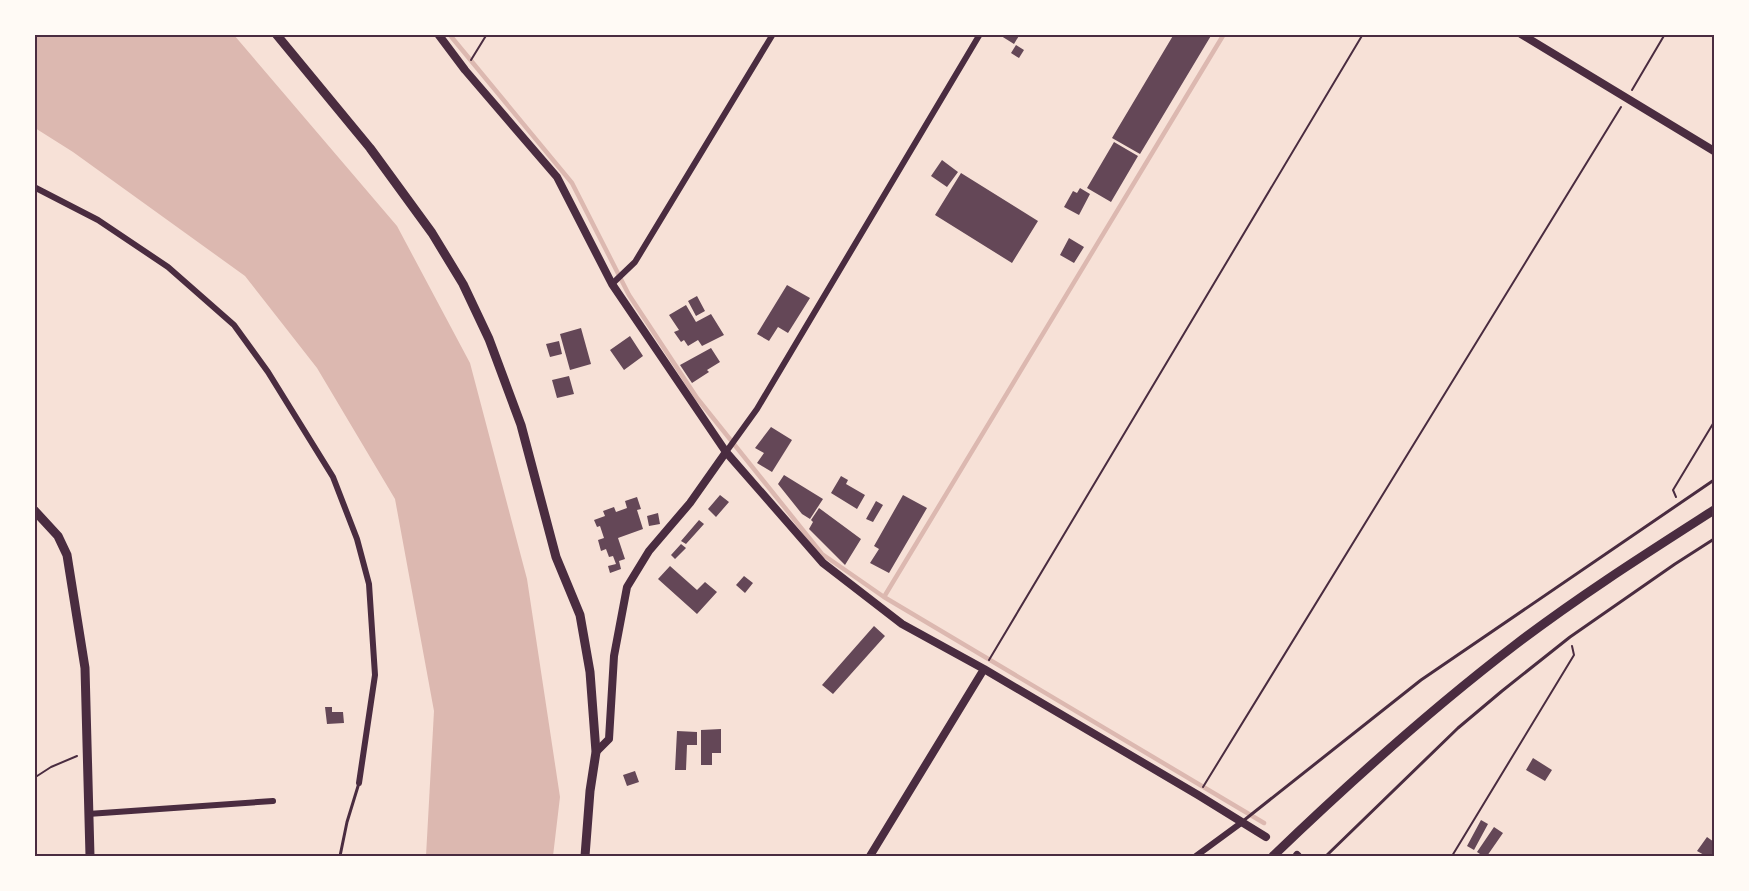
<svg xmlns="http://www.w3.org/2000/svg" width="1749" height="891" viewBox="0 0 1749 891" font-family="Roboto,sans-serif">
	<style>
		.water { fill: #dcb8b0 }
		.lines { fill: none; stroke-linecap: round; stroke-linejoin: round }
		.stream { stroke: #dcb8b0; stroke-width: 4.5 }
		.building { fill: #644757 }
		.path { stroke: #4a2c40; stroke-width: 2 }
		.service { stroke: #4a2c40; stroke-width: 3 }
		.minor { stroke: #4a2c40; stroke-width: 6 }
		.tertiary { stroke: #4a2c40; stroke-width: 8 }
		.secondary { stroke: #4a2c40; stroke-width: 9 }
		.primary { stroke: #4a2c40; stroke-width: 9 }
		.neatline { fill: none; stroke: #4a2c40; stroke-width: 2 }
	</style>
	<rect width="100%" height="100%" fill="#f7e1d7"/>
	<path class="water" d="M 34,35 L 234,35 L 397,226 L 470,363 L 527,579 L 560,797 L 553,856 L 426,856 L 434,711 L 395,499 L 317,368 L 245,276 L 73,152 L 35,128 Z"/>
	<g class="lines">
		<path class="stream" d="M 449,34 L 572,183 L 629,295 L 697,398 L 822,554 L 884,597 L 1264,823
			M 884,597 L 1224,34"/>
	</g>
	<path class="building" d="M 998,34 L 1020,34 L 1014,44 Z
		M 1174,34 L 1212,34 L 1140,154 L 1112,138 Z
		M 1016,45 L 1024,50 L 1019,58 L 1011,53 Z
		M 1114,142 L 1138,156 L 1111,202 L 1087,188 Z
		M 942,160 L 958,172 L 947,187 L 931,176 Z
		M 961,173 L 1038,221 L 1012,263 L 935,215 Z
		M 1080,188 L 1090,194 L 1079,215 L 1064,207 L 1073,191 L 1077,193 Z
		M 1069,238 L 1084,247 L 1074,263 L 1060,255 Z
		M 787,285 L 810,298 L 788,333 L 778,327 L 769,341 L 757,334 Z
		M 697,296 L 705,311 L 696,316 L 688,301 Z
		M 686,305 L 696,322 L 711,314 L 724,335 L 702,346 L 698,340 L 688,346 L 684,340 L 681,342 L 674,332 L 679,330 L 669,315 Z
		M 581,328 L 591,364 L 570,370 L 560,334 Z
		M 630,336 L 643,356 L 624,370 L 610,350 Z
		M 559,341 L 562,354 L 550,357 L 546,344 Z
		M 711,348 L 720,362 L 707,370 L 709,372 L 692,383 L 680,365 Z
		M 569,376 L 574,394 L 557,398 L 552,380 Z
		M 771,427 L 792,440 L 772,472 L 757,463 L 764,453 L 755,448 Z
		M 784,475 L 823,499 L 810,519 L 802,514 L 778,484 Z
		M 841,476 L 848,480 L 846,484 L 865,495 L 857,509 L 831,493 Z
		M 720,495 L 729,502 L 716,517 L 708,509 Z
		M 903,495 L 927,508 L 889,573 L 870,563 L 879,549 L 874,546 Z
		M 637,497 L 641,509 L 637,510 L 643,529 L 618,538 L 625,559 L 619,561 L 621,569 L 610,573 L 608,566 L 616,564 L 613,556 L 609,557 L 606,549 L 601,551 L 598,540 L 604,538 L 600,526 L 597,527 L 594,520 L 605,516 L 603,511 L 614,507 L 616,512 L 627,508 L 625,501 Z
		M 876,501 L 883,505 L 873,522 L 866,519 Z
		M 819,508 L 861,539 L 845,565 L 809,529 L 813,522 L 811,520 Z
		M 658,513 L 660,524 L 649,526 L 647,516 Z
		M 699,520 L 704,524 L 686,544 L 681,541 Z
		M 681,544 L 686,548 L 675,559 L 671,555 Z
		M 670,566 L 697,590 L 705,582 L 717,592 L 697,614 L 658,579 Z
		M 744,576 L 753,583 L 745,593 L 736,585 Z
		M 874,626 L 885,636 L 833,694 L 822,685 Z
		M 325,707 L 332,707 L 332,712 L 343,712 L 344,723 L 327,724 Z
		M 721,729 L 721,753 L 712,753 L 712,765 L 701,765 L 701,730 Z
		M 677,731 L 697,732 L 697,745 L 687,745 L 686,770 L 675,770 Z
		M 1533,758 L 1552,770 L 1545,781 L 1526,770 Z
		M 635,771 L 639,782 L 627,786 L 623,775 Z
		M 1481,820 L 1488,824 L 1474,850 L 1467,846 Z
		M 1494,827 L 1503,833 L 1487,856 L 1483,856 L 1477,852 Z
		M 1707,837 L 1714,842 L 1714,856 L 1706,856 L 1697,851 Z"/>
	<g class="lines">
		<path class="path" d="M 471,60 L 487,34
			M 1632,90 L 1665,34
			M 1676,497 L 1673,490 L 1714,422
			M 989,660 L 1363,34
			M 34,778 L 51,767 L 77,756
			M 1203,787 L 1621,107
			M 1452,856 L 1574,655 L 1572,646"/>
		<path class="service" d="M 1243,821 L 1421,680 L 1714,480
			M 340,856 L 347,822 L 359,783
			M 1326,856 L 1458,728 L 1502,691 L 1570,637 L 1675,564 L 1714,539"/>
		<path class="minor" d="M 34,187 L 98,220 L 168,267 L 234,325 L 268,372 L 333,477 L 357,539 L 369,584 L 375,675 L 359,783
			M 612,284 L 635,262 L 773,34
			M 726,452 L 757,409 L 980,34
			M 88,814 L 273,801
			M 1196,856 L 1241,823"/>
		<path class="tertiary" d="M 438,34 L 465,70 L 557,177 L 612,284 L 726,452 L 823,563 L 902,624 L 984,669 L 1198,795 L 1266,837
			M 1521,34 L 1714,151
			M 596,752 L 609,739 L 614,656 L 627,587 L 649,551 L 690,503 L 726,452
			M 1297,855 L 1298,856
			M 870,856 L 984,669"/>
		<path class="secondary" d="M 276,34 L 370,148 L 432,233 L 463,284 L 489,339 L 521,425 L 556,557 L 580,615 L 590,672 L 596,752 L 590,791 L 585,856
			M 34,510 L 58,536 L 67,555 L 85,668 L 90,856"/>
		<path class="primary" d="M 1273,856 C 1350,782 1430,710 1515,645 C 1579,596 1647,553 1714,510"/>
	</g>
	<rect width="1749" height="891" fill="none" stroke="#fffaf5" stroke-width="72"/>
	<rect x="36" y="36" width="1677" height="819" class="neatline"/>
</svg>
